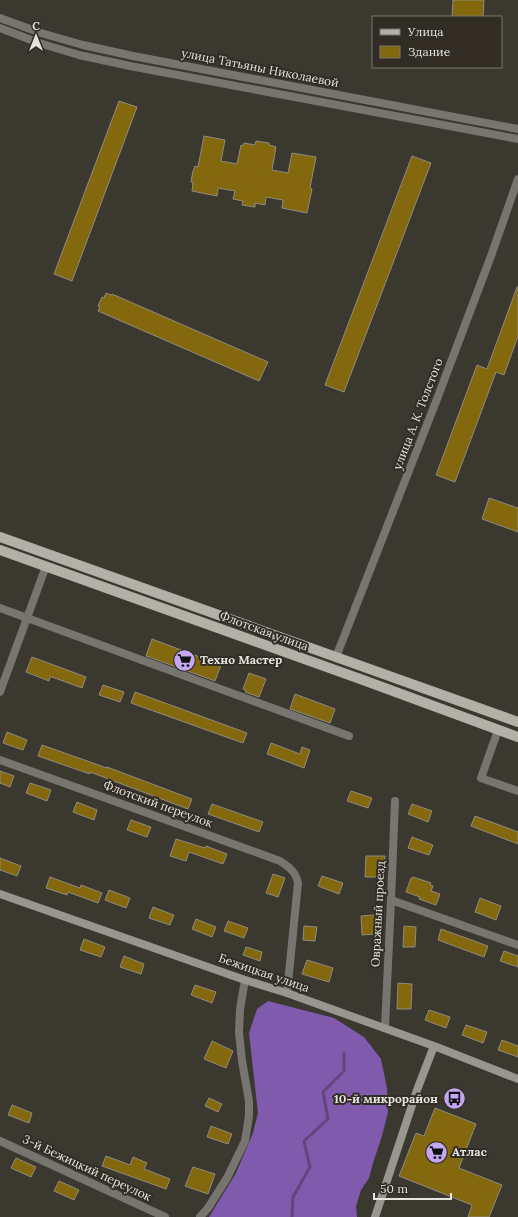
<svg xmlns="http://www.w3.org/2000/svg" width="518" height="1217" viewBox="0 0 518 1217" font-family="Lora,serif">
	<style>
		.forest { fill: #805aad }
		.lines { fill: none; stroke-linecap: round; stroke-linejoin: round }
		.stream { stroke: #65447c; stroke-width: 3 }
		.building { fill: #84680d; stroke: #8f8b81 }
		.street { stroke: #767570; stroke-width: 8 }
		.secondary { stroke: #999690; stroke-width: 8 }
		.primary { stroke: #b4b0a8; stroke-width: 10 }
		.labels { text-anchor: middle; stroke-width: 4; stroke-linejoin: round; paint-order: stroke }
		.street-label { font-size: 12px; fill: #e6e4df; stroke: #312d25 }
		.poi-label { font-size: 12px; font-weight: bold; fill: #e6e4df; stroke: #312d25; text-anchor: start }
	</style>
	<rect width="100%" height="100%" fill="#3b382f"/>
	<path class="forest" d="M 268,1001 L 334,1018 L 364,1037 L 381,1059 L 387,1088 L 388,1112 L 382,1136 L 373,1163 L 369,1178 L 361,1190 L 356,1206 L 357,1217 L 209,1217 L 236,1173 L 253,1133 L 258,1113 L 249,1033 L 257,1009 Z"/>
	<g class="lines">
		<path class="stream" d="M 292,1217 L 293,1197 L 310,1167 L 304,1141 L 328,1119 L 323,1092 L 344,1071 L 344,1053"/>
	</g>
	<path class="building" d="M 453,0 L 484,0 L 483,17 L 452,17 Z
		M 119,101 L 137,107 L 72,281 L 54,274 Z
		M 204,136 L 225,140 L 221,161 L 237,164 L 241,145 L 243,146 L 244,143 L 255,145 L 256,141 L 269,143 L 269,145 L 276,147 L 272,170 L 288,173 L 292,153 L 316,157 L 310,188 L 312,189 L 307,213 L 282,208 L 283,200 L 266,197 L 265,205 L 255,203 L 255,207 L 242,205 L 243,201 L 233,199 L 235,191 L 218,188 L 217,196 L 192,191 L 193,182 L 191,182 L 193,171 L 195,166 L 198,167 Z
		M 412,156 L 431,163 L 344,392 L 325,385 Z
		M 517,287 L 518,287 L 518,336 L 504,375 L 496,372 L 455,482 L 436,475 L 477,365 L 487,369 Z
		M 106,293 L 111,295 L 112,294 L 268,362 L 259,381 L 98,311 L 100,307 L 98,306 L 102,297 L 104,298 Z
		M 489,498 L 518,508 L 518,532 L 482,519 Z
		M 152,639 L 221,665 L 215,681 L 146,656 Z
		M 32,657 L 86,677 L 82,688 L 52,677 L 50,677 L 49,681 L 26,672 Z
		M 249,673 L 266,679 L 259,697 L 245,692 L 246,690 L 243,689 Z
		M 103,685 L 124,692 L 120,702 L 99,695 Z
		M 135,692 L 247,733 L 243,743 L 131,703 Z
		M 295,694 L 335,709 L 330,723 L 290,709 Z
		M 7,732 L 27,740 L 23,750 L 3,743 Z
		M 271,743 L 300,754 L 302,747 L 310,750 L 304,768 L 267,754 Z
		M 42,745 L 107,768 L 107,767 L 192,799 L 188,809 L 90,772 L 90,774 L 38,756 Z
		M 0,771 L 14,776 L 10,787 L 0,783 Z
		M 30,783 L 51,790 L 47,801 L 26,793 Z
		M 351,791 L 372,798 L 368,808 L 347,801 Z
		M 77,802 L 97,810 L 94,820 L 73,812 Z
		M 212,804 L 263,822 L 259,832 L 208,814 Z
		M 412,804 L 432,811 L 428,822 L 408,814 Z
		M 475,816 L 518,832 L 518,844 L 471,826 Z
		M 131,820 L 151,827 L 147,837 L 127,830 Z
		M 412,837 L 433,845 L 429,855 L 408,848 Z
		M 176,839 L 205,848 L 206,846 L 227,854 L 223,864 L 189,852 L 186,861 L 170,856 Z
		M 366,856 L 385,856 L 384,877 L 365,877 Z
		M 0,858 L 21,866 L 17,876 L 0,870 Z
		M 273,874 L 285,878 L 278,897 L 266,893 Z
		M 322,876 L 343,883 L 339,894 L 318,886 Z
		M 50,877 L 80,888 L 81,885 L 102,893 L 98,903 L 68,892 L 67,895 L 46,888 Z
		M 413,877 L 431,883 L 430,885 L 433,886 L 431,891 L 440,894 L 436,905 L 419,899 L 420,897 L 406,892 L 411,878 L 412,878 Z
		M 109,890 L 130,898 L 126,908 L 105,900 Z
		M 480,898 L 501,906 L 496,920 L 475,912 Z
		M 153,907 L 174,915 L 170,925 L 149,918 Z
		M 374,915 L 376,934 L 362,935 L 361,916 Z
		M 196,919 L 216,927 L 212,937 L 192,929 Z
		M 228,921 L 248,928 L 244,938 L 224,931 Z
		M 304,926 L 317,927 L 315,941 L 303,940 Z
		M 404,926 L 416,927 L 415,947 L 403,947 Z
		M 441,929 L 488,946 L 484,957 L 438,940 Z
		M 84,939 L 105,947 L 101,957 L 80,950 Z
		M 246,947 L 262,952 L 260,961 L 243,955 Z
		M 504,951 L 518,956 L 518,967 L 500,961 Z
		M 124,956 L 144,964 L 141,974 L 120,967 Z
		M 307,960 L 333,968 L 329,982 L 302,974 Z
		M 398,983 L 412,984 L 411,1009 L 397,1009 Z
		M 195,985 L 216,992 L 212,1003 L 191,995 Z
		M 429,1010 L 450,1017 L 446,1028 L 425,1020 Z
		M 466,1025 L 487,1032 L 483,1043 L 462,1035 Z
		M 502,1040 L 518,1046 L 518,1057 L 498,1050 Z
		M 212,1041 L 233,1051 L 226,1068 L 204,1059 Z
		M 209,1098 L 222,1104 L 218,1112 L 205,1106 Z
		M 12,1105 L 32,1113 L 29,1123 L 8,1115 Z
		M 435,1108 L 476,1124 L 459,1168 L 502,1185 L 489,1217 L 468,1217 L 472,1205 L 399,1176 L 416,1133 L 424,1136 Z
		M 211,1126 L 232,1134 L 228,1144 L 207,1137 Z
		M 106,1156 L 130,1165 L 133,1157 L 147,1163 L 144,1169 L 170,1179 L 166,1189 L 102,1166 Z
		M 16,1158 L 36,1167 L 31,1177 L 11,1168 Z
		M 193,1167 L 215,1174 L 208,1194 L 185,1186 Z
		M 59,1181 L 79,1190 L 74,1200 L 54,1191 Z"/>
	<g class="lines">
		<path class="street" d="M 0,18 L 41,33 L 83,45 L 133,56 L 518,129
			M 0,28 L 39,43 L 79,55 L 130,66 L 518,139
			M 0,608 L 349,736
			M 336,657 L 437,399 L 491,256 L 518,179
			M 0,692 L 46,566
			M 498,730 L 481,778 L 518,791
			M 0,760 L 280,861 C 289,867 296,872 298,883 L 287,993
			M 391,900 L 518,945
			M 385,1028 L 391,900 L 395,801
			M 0,1141 L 165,1217
			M 200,1217 L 208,1208 L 227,1178 L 245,1141 L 249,1116 L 249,1101 L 242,1061 L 239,1032 L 240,1009 L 245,980"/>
		<path class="secondary" d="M 0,894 L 245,980 L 287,993 L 434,1046 L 518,1079
			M 375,1217 L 417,1090 L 434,1046"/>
		<path class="primary" d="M 0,537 L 518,722
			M 0,550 L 363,680 L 518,737"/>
	</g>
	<defs>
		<symbol id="supermarket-disc" viewBox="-11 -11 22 22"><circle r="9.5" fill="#c5a6f0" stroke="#312d25"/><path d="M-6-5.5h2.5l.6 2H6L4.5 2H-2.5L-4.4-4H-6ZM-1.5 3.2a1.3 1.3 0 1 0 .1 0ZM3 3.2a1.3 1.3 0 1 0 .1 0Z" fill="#111"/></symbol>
		<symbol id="bus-disc" viewBox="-11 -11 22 22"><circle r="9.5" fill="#c5a6f0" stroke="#312d25"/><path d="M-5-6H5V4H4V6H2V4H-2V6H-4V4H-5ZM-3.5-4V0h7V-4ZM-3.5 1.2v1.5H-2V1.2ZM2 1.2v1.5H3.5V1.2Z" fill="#111"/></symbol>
	</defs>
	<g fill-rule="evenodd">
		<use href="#supermarket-disc" x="172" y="648" width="25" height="25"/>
		<use href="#bus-disc" x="442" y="1086" width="25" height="25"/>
		<use href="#supermarket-disc" x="424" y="1140" width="25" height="25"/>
	</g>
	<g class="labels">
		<g class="street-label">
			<text transform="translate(260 68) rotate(11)" y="4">улица Татьяны Николаевой</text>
			<text transform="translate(418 414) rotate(-69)" y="4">улица А. К. Толстого</text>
			<text transform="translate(264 631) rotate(20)" y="4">Флотская улица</text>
			<text transform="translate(158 804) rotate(20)" y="4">Флотский переулок</text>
			<text transform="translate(378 914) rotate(-87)" y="4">Овражный проезд</text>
			<text transform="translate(264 973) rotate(19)" y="4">Бежицкая улица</text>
			<text transform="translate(87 1168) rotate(25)" y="4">3-й Бежицкий переулок</text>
		</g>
		<g class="poi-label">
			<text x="200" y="664">Техно Мастер</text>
			<text x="438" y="1103" text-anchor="end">10-й микрорайон</text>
			<text x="452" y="1156">Атлас</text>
		</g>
	</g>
	<rect x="372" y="16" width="130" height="52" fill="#312d25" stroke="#79766f"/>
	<rect x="380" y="29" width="20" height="6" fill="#b4b0a8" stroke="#79766f"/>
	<text x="408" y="36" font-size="12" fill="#e6e4df">Улица</text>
	<rect x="380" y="46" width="20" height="12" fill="#84680d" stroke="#79766f"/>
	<text x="408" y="56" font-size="12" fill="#e6e4df">Здание</text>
	<g transform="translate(36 36)" stroke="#312d25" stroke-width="3" paint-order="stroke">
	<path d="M0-3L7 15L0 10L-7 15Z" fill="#e6e4df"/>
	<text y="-6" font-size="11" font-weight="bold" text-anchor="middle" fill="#e6e4df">С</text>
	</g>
	<path d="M374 1193v6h77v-6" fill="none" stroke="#e6e4df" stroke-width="2"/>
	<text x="380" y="1193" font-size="12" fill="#e6e4df" stroke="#312d25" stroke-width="3" paint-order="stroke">50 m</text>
</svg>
